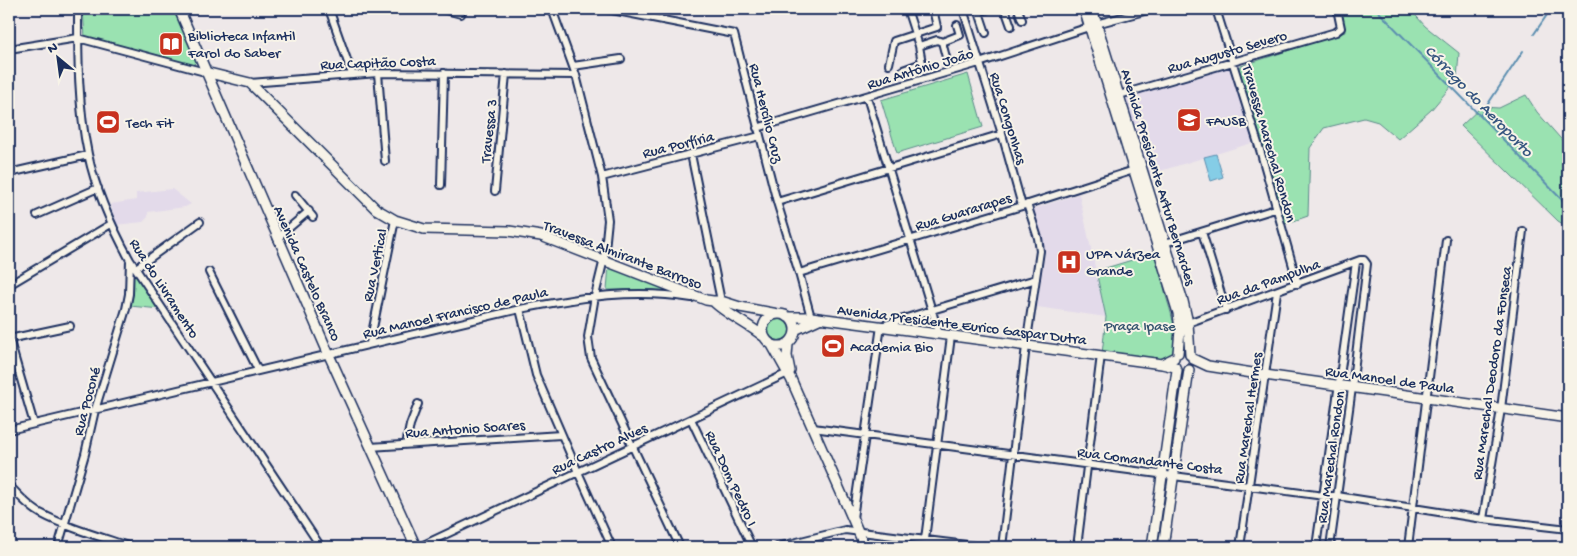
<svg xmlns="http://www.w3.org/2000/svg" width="1577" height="556" viewBox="0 0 1577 556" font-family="'Gochi Hand',sans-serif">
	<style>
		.built { fill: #e3daea }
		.green { fill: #9ae2b1; stroke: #5a8888 }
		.water { fill: #85cde6; stroke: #5b8eb0 }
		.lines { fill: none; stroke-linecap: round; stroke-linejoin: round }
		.stream { stroke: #5b8eb0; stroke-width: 2 }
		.street-casing { stroke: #1b2f5e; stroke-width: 10 }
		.secondary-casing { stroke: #1b2f5e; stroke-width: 12 }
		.street { stroke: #f7f3e8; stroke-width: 6 }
		.secondary { stroke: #f7f3e8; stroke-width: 9 }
		.labels { text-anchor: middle; stroke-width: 4; stroke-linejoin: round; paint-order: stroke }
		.poi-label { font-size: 15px; fill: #1b2f5e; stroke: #f7f3e8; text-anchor: start }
		.street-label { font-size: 15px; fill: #1b2f5e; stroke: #f7f3e8 }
		.park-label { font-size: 15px; fill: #34536f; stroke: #f7f3e8 }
		.water-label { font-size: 16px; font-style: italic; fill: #365680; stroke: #f7f3e8 }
	</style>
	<rect width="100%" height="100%" fill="#eee8e9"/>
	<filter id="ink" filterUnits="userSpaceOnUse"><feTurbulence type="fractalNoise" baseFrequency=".02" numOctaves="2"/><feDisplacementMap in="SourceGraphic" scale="10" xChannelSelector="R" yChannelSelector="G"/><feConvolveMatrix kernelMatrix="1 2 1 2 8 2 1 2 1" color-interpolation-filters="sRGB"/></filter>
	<g filter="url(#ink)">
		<path class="built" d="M 1231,65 L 1255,142 L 1147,175 L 1123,98 Z
			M 172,189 L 191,204 L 185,207 L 148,212 L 148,217 L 143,222 L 115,225 L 111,204 L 136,200 L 136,193 Z
			M 1079,194 L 1106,317 L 1037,307 L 1045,254 L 1033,209 Z"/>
		<path class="green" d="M 83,9 L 176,9 L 197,61 L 193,65 L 191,65 L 85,38 Z
			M 1339,9 L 1410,9 L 1425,26 L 1459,53 L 1457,79 L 1431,110 L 1398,139 L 1378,122 L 1364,118 L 1324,128 L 1310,148 L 1308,216 L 1285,224 L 1238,67 L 1345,32 Z
			M 968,74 L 983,127 L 897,153 L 881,100 Z
			M 1526,95 L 1537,112 L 1568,147 L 1568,227 L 1558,221 L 1461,126 L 1481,107 L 1499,108 Z
			M 1155,253 C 1159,268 1163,282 1166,296 C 1172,317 1183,345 1165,364 L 1102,354 L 1106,317 L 1096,271 Z
			M 609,265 L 677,292 L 655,290 L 607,290 Z
			M 133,268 L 160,309 L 130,306 Z
			M767 330a13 13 0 1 1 26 0a13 13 0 1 1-26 0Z"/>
		<path class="water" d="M 1216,154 L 1223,177 L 1211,181 L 1204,157 Z"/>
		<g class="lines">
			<path class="stream" d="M 1376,9 L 1568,206
				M 1534,34 L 1551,9
				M 1480,116 L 1523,51"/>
			<defs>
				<path id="street" d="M 78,9 C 78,57 78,107 88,154 C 96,192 112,227 130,260 L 321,547
					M 329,9 L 352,74
					M 442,9 L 461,14
					M 552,9 L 576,75 L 602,177 L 608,220 L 604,259 L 595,296 L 588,337 L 591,358 L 680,547
					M 607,9 L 734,34 L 777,202 L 799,273 L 812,321
					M 963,9 L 1002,134 L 1022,206
					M 1005,9 L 1011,26
					M 1018,9 L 1022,20
					M 1216,9 L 1260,150 L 1298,284
					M 1096,24 L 1152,9
					M 986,33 L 979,12 L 988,9
					M 942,42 L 960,35 L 957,25
					M 919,46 L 937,40 L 942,42 L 947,61
					M 9,49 L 78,38 L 205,72
					M 889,64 L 894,41 L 937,27 L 933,9
					M 573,66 L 621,59
					M 903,70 L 922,63 L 919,46 L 907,9
					M 378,73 L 385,161
					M 250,83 L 378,73 L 576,75
					M 1119,95 L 1336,32 L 1341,28 L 1337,9
					M 867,97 L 939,334
					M 757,128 L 979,63 L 1089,27
					M 691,154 L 721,301 L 720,304
					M 9,173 L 88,155
					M 602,177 L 760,136
					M 441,185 L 444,73
					M 495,191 L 506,74
					M 295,195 L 313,217
					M 777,202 L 1002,134
					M 37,215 L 98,188
					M 1202,232 L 1226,310
					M 277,238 L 309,211
					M 1165,243 L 1275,209
					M 136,268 L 200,222
					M 209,272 L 258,370
					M 799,273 L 1022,206 L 1134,170
					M 9,285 L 111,224
					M 520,309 L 536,375 L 578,472 L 612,547
					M 1188,323 L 1360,260 L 1364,260 L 1367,264 L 1352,388 L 1330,547
					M 9,338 L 34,424
					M 9,339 L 70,326
					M 370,343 L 395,220
					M 691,419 L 752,547
					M 813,428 L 1324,496 L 1337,496 L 1483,519 L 1568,529
					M 9,430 L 520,309 C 580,298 630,288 692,298
					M 406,445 L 410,425 L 418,404
					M 370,447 L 561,435
					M 9,485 C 18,495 28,506 40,513 C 68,528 101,537 131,547
					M 853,518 L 881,326 L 932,310 L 1036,279
					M 1483,519 L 1501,409 L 1523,231
					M 58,547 L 85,454 L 95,410 L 126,309 L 129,294 L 130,260
					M 419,547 L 790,372
					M 777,547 L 845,530 L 983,547
					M 924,547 L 951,336
					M 1002,547 L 1026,346 L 1040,251 L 1038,238 L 1027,204
					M 1077,547 L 1101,355
					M 1240,547 L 1277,292
					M 1316,547 L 1356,262
					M 1408,547 L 1446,240"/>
				<path id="secondary" d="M 179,9 L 329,355 L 416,547
					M 1084,9 L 1178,313 L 1180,330 L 1178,353
					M 1092,9 L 1183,301 L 1188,323 L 1190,355
					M 205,72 L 250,83 L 376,209 L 395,220 L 424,229 L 509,231 L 541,236 L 706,300 L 713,301 L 721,301 L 740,307 L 778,314
					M 713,301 C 726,314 748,324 763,336
					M763 330a16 16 0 1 1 32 0a16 16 0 1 1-32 0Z
					M 788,317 L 811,317 L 1162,364 L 1175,367
					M 795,330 L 819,319
					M 788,344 L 787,356 L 790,371
					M 772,345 L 791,379 L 865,547
					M 1193,359 L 1208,366 L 1265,375 L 1568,418
					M 1162,364 L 1174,358
					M 1152,547 L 1177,370
					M 1163,547 L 1189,370"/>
			</defs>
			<use href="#street" class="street-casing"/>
			<use href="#secondary" class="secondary-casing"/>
			<use href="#street" class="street"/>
			<use href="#secondary" class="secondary"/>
		</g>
	</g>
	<defs>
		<symbol id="library-square" viewBox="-11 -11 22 22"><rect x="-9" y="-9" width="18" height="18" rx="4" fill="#c8321e" stroke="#f7f3e8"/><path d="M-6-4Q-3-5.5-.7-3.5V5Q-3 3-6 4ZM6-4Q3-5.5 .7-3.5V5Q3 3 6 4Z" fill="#fff"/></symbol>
		<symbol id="university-square" viewBox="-11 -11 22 22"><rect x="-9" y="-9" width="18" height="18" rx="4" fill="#c8321e" stroke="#f7f3e8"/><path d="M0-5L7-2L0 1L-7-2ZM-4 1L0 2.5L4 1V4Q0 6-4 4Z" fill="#fff"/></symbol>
		<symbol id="stadium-square" viewBox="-11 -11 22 22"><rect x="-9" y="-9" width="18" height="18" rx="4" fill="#c8321e" stroke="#f7f3e8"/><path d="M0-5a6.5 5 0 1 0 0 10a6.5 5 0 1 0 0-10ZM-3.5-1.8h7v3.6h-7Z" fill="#fff"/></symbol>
		<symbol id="hospital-square" viewBox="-11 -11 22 22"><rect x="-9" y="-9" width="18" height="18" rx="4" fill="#c8321e" stroke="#f7f3e8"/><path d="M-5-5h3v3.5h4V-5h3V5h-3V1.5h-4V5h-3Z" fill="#fff"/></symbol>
	</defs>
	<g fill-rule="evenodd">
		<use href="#library-square" x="157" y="30" width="28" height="28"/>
		<use href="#university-square" x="1175" y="106" width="28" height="28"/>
		<use href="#stadium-square" x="94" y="108" width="28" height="28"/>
		<use href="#hospital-square" x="1055" y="248" width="28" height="28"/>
		<use href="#stadium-square" x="819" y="332" width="28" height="28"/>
	</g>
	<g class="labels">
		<g class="poi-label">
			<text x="188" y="40">Biblioteca Infantil<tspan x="188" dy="17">Farol do Saber</tspan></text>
			<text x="1206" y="125">FAUSB</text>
			<text x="126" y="127">Tech Fit</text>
			<text x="1086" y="258">UPA Várzea<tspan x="1086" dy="17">Grande</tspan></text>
			<text x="850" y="351">Academia Bio</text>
		</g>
		<g class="street-label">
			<text transform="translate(1227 51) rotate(-16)" y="5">Rua Augusto Severo</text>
			<text transform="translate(378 62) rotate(-2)" y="5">Rua Capitão Costa</text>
			<text transform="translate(920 68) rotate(-17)" y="5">Rua Antônio João</text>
			<text transform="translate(767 113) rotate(76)" y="5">Rua Hercílio Cruz</text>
			<text transform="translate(1009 118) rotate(73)" y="5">Rua Congonhas</text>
			<text transform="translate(488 131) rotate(-84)" y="5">Travessa 3</text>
			<text transform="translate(1270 143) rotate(74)" y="5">Travessa Marechal Rondon</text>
			<text transform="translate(678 144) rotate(-14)" y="5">Rua Porfíria</text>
			<text transform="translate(1159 177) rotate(73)" y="5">Avenida Presidente Artur Bernardes</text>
			<text transform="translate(963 211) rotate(-17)" y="5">Rua Guararapes</text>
			<text transform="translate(623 254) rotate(21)" y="5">Travessa Almirante Barroso</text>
			<text transform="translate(374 265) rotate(-78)" y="5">Rua Vertical</text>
			<text transform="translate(308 273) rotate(66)" y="5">Avenida Castelo Branco</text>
			<text transform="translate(1268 281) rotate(-20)" y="5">Rua da Pampulha</text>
			<text transform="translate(165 288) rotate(57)" y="5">Rua do Livramento</text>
			<text transform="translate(455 312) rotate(-13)" y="5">Rua Manoel Francisco de Paula</text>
			<text transform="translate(962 324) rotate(7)" y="5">Avenida Presidente Eurico Gaspar Dutra</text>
			<text transform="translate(1491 373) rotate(-82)" y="5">Rua Marechal Deodoro da Fonseca</text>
			<text transform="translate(1390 379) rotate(8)" y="5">Rua Manoel de Paula</text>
			<text transform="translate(86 401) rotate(-75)" y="5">Rua Poconé</text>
			<text transform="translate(1247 418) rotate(-82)" y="5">Rua Marechal Hermes</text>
			<text transform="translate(465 428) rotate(-4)" y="5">Rua Antonio Soares</text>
			<text transform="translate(599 448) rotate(-25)" y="5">Rua Castro Alves</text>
			<text transform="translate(1330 457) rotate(-82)" y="5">Rua Marechal Rondon</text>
			<text transform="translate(1150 460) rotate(7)" y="5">Rua Comandante Costa</text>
			<text transform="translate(732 478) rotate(65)" y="5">Rua Dom Pedro I</text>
		</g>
		<g class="park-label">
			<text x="1140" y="330">Praça Ipase</text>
		</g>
		<g class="water-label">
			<text transform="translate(1480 100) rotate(46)" y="6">Córrego do Aeroporto</text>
		</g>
	</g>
	<rect width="1577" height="556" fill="none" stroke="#f7f3e8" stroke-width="30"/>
	<rect x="15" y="15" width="1547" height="526" fill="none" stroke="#1b2f5e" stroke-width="2" filter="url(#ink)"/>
	<g transform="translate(58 58) rotate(331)" stroke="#f7f3e8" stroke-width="4" paint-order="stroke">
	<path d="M0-4L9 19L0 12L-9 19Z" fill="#1b2f5e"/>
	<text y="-8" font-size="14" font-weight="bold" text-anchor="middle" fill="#1b2f5e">N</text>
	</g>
</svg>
